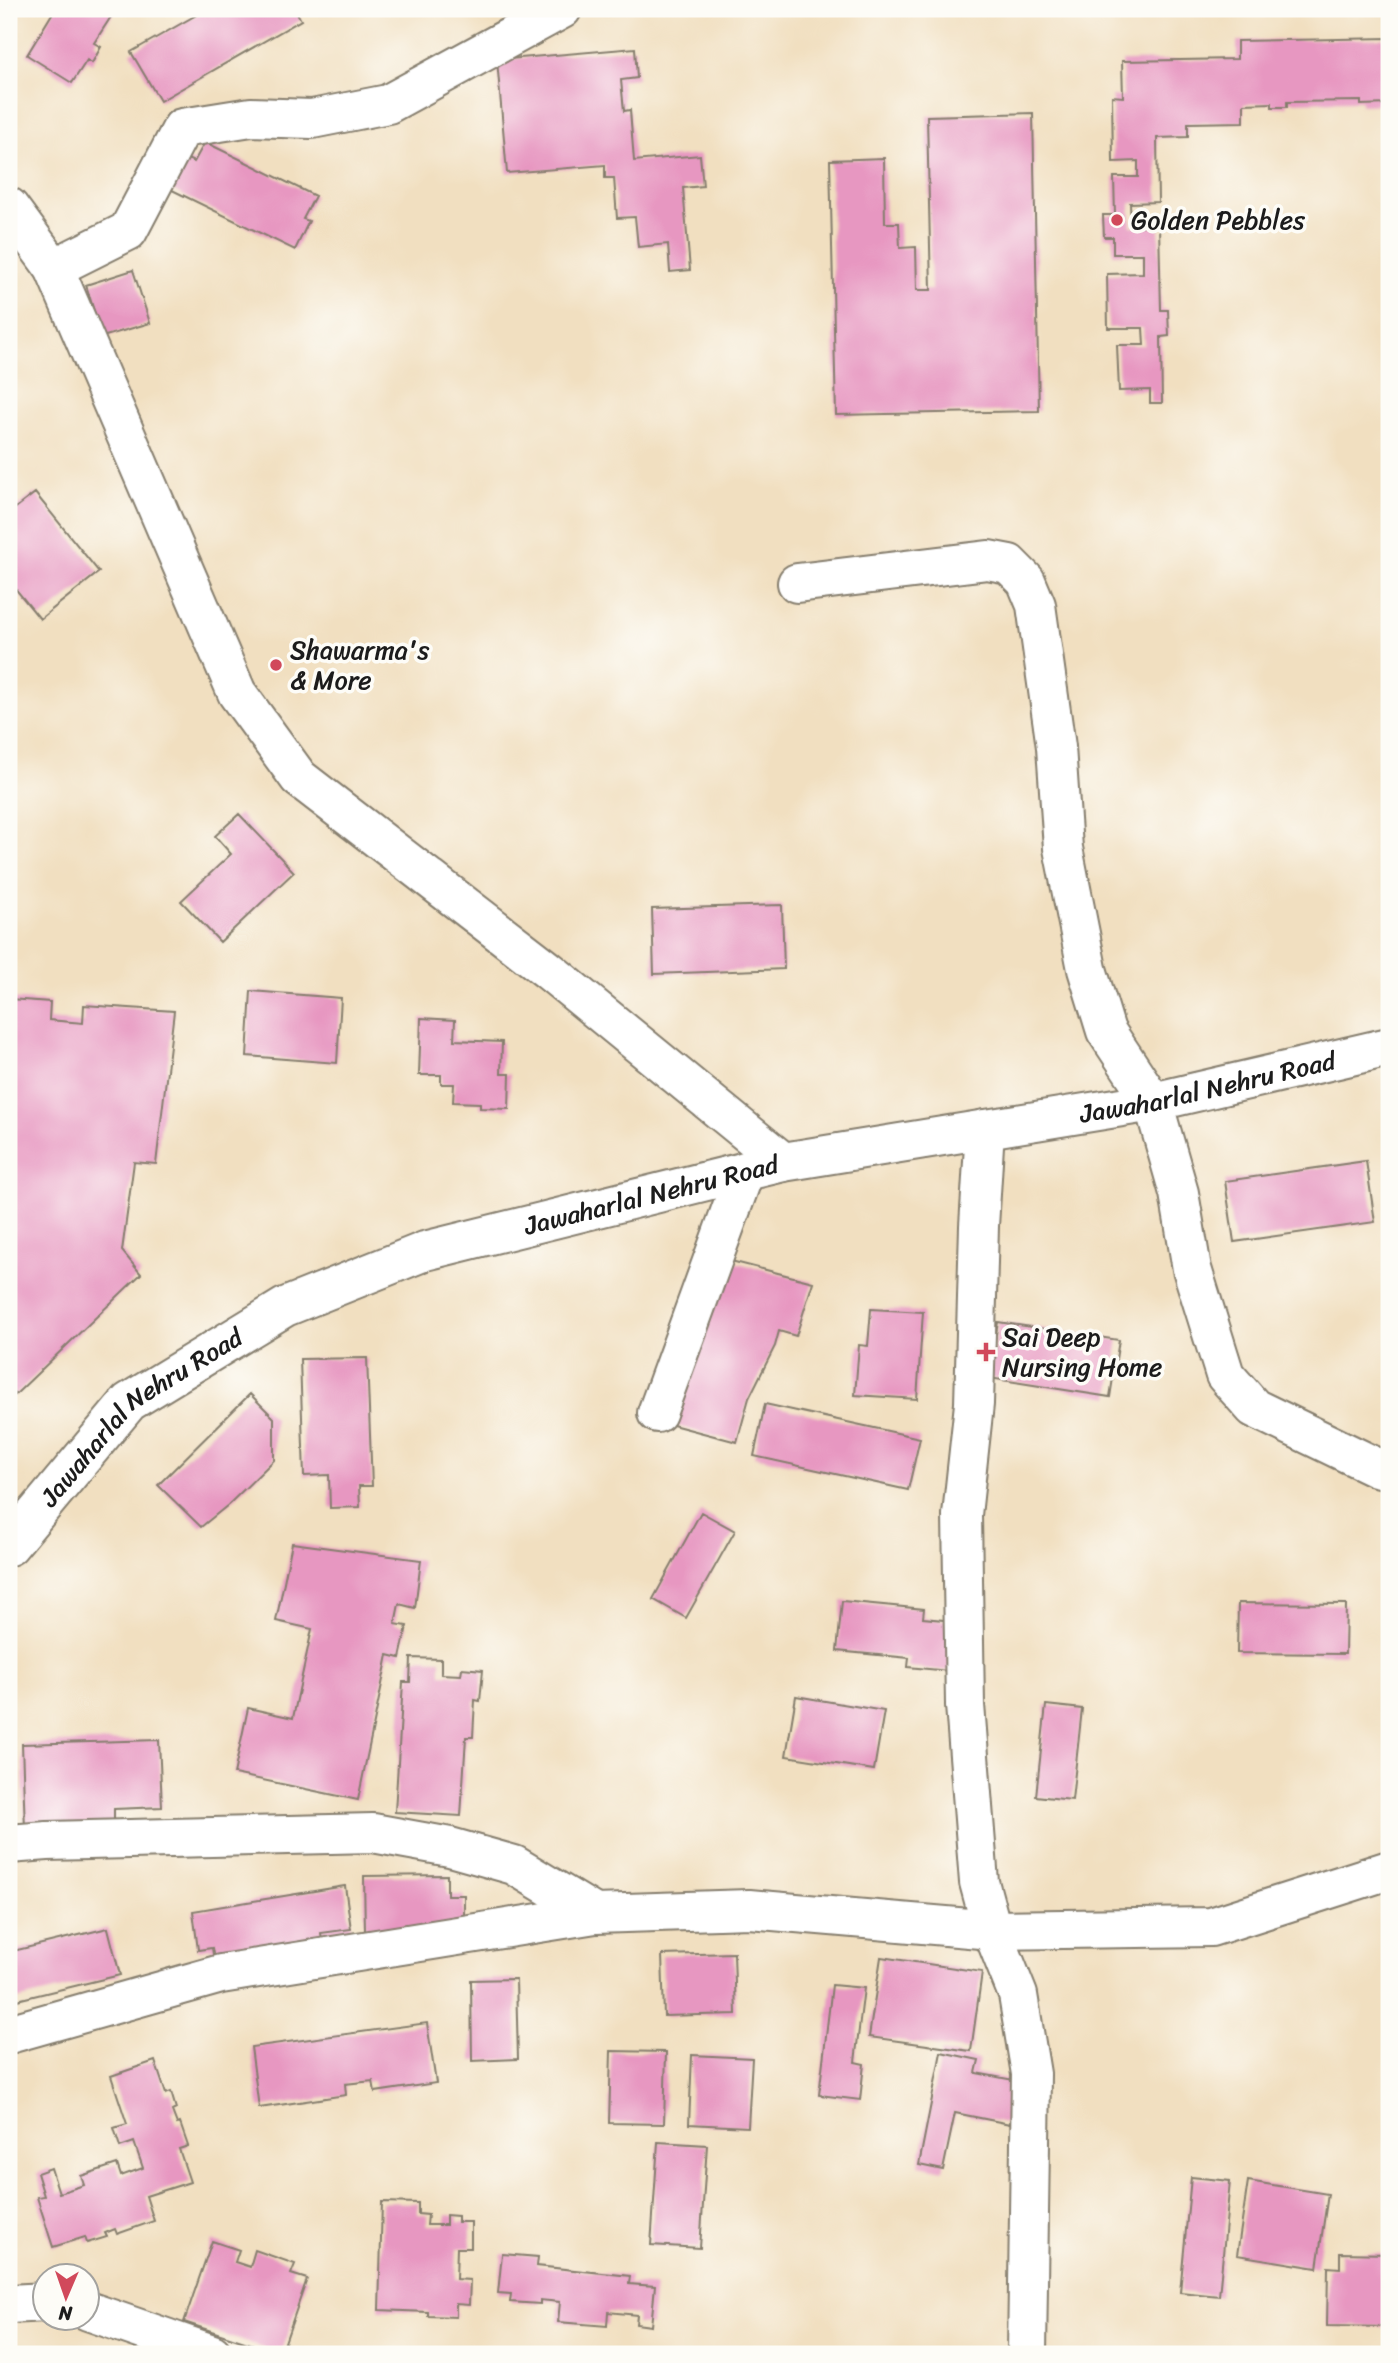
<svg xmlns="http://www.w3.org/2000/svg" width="1398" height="2363" viewBox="0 0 1398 2363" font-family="Sriracha,sans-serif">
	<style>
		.building { fill: #e797c1 }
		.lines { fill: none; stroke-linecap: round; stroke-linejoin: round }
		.minor-casing { stroke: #867e6e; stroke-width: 42 }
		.minor { stroke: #fff; stroke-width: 38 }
		.poi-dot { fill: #d1495b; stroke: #fdfcf7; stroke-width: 2.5 }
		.labels { text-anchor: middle; stroke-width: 7; stroke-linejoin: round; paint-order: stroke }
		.poi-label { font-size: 26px; fill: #1c1c1c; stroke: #fdfcf7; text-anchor: start }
		.street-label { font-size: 26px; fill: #1c1c1c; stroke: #fdfcf7 }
	</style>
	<rect width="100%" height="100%" fill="#fdfcf7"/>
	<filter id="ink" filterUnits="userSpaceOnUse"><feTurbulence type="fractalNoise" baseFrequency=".0143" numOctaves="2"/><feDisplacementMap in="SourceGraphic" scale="14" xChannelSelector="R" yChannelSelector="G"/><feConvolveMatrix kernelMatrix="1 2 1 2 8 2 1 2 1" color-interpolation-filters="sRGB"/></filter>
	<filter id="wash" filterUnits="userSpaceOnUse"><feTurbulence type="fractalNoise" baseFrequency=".00686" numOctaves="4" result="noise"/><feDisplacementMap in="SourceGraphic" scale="28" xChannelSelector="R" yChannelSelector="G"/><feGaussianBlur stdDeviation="1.57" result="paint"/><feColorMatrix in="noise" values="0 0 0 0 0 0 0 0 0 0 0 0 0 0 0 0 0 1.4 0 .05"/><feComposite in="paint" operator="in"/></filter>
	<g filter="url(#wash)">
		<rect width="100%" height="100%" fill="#f1dfc0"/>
		<g id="blocks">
			<path class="building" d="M 55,9 L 116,9 L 94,43 L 101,47 L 92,63 L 87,60 L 72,83 L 27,55 Z
				M 207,9 L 295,9 L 301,20 L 160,101 L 131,52 Z
				M 1389,38 L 1389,104 L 1361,105 L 1361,101 L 1287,102 L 1287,107 L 1272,107 L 1272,103 L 1244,104 L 1244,122 L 1188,123 L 1188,137 L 1157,138 L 1158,202 L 1130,203 L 1131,226 L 1159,225 L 1161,310 L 1168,310 L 1169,336 L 1161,337 L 1162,403 L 1150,403 L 1150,390 L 1119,391 L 1117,345 L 1144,345 L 1143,328 L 1108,328 L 1107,274 L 1143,273 L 1143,254 L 1113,254 L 1113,237 L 1104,237 L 1103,215 L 1115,215 L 1114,177 L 1138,177 L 1138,161 L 1113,162 L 1112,96 L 1123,97 L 1122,61 L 1237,59 L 1237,41 Z
				M 635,48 L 637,78 L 621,80 L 624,111 L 630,110 L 634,161 L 700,155 L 703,186 L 683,188 L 690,270 L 670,272 L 668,244 L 638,247 L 635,217 L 617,218 L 614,178 L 605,178 L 605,165 L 507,173 L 497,60 Z
				M 1033,113 L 1039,411 L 836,415 L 830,160 L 884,158 L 885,223 L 899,223 L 900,248 L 916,247 L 917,290 L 931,290 L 927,116 Z
				M 205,142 L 315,196 L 303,219 L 309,221 L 295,250 L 170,189 L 185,158 L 194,162 Z
				M 133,270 L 150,323 L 102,337 L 86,285 Z
				M 35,493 L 99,572 L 40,619 L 9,581 L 9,513 Z
				M 239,814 L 294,872 L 220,942 L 181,901 L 231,854 L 215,836 Z
				M 782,905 L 784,969 L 654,974 L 652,909 Z
				M 251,991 L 341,998 L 337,1063 L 247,1056 Z
				M 9,999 L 50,1002 L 49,1020 L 83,1023 L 84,1005 L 174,1011 L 156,1164 L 134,1162 L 122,1251 L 141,1274 L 15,1395 L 9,1388 Z
				M 421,1018 L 455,1020 L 454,1040 L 502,1042 L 501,1074 L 510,1074 L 509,1109 L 480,1108 L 480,1103 L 453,1102 L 454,1084 L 441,1084 L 441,1075 L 419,1075 Z
				M 1366,1161 L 1375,1222 L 1234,1242 L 1225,1181 Z
				M 727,1260 L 813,1282 L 796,1336 L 779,1331 L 775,1346 L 749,1398 L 737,1442 L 669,1424 Z
				M 871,1309 L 923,1312 L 917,1399 L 855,1395 L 859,1345 L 868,1346 Z
				M 998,1322 L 1119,1340 L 1110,1397 L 989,1378 Z
				M 367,1358 L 372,1486 L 359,1486 L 360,1507 L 330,1508 L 329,1475 L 304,1476 L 300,1359 Z
				M 250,1394 L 274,1418 L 274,1460 L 228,1505 L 201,1527 L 158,1485 Z
				M 765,1404 L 920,1438 L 908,1490 L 754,1456 Z
				M 701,1512 L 735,1531 L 686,1618 L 653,1599 Z
				M 292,1543 L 421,1560 L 415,1608 L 399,1604 L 395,1624 L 407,1626 L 400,1658 L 388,1655 L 358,1800 L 234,1774 L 248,1708 L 293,1718 L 312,1629 L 276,1621 Z
				M 842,1601 L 924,1609 L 923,1618 L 954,1621 L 949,1671 L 908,1667 L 909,1658 L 837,1651 Z
				M 1238,1603 L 1346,1604 L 1345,1654 L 1237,1653 Z
				M 411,1658 L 441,1659 L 441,1674 L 461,1675 L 462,1668 L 483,1670 L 480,1701 L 475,1700 L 473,1737 L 466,1737 L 461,1816 L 395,1812 L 403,1682 L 410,1682 Z
				M 796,1696 L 884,1711 L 874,1770 L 786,1756 Z
				M 1046,1705 L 1082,1709 L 1072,1800 L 1036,1796 Z
				M 159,1740 L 162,1807 L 114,1809 L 114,1826 L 25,1829 L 22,1744 Z
				M 447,1875 L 447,1895 L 464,1895 L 464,1931 L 365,1932 L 364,1876 Z
				M 345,1886 L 351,1929 L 321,1933 L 322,1941 L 214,1960 L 212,1948 L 198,1950 L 193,1911 Z
				M 108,1928 L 120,1975 L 9,2002 L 9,1952 Z
				M 734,1953 L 736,2014 L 664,2016 L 662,1955 Z
				M 881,1957 L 982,1972 L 971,2051 L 869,2037 Z
				M 516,1979 L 518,2059 L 472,2061 L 471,1980 Z
				M 832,1985 L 864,1988 L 855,2062 L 864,2064 L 860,2100 L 819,2095 Z
				M 427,2023 L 436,2083 L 375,2092 L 373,2081 L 345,2084 L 346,2095 L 259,2108 L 251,2047 Z
				M 611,2051 L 666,2052 L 664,2124 L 609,2123 Z
				M 941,2052 L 979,2060 L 976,2073 L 1019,2081 L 1010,2124 L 955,2113 L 943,2170 L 919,2165 Z
				M 692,2055 L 752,2058 L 748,2127 L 689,2124 Z
				M 155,2061 L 166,2094 L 171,2092 L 176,2109 L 172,2111 L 177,2124 L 180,2123 L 188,2146 L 179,2149 L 190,2182 L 146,2196 L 154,2221 L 117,2234 L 115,2229 L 105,2233 L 107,2237 L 87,2243 L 85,2237 L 53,2247 L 37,2197 L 44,2196 L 37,2173 L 51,2168 L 59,2193 L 84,2185 L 81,2176 L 117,2164 L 121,2176 L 143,2168 L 134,2142 L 120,2147 L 114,2128 L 127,2124 L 111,2076 Z
				M 658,2142 L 707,2145 L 700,2248 L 651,2245 Z
				M 1191,2177 L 1230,2181 L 1219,2296 L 1180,2292 Z
				M 1248,2181 L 1328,2194 L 1317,2268 L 1237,2255 Z
				M 382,2202 L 418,2203 L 418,2214 L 428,2215 L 427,2225 L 446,2225 L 446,2215 L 458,2216 L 458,2222 L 471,2222 L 471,2248 L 457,2248 L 456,2279 L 470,2280 L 469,2305 L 456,2304 L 456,2317 L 428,2316 L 428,2312 L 379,2310 Z
				M 212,2241 L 239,2250 L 235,2262 L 250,2267 L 255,2250 L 295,2264 L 291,2274 L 307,2279 L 281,2354 L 184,2322 Z
				M 1340,2253 L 1389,2254 L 1389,2327 L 1327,2326 L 1328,2267 L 1340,2268 Z
				M 502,2254 L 538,2257 L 537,2266 L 630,2276 L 629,2284 L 655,2286 L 651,2326 L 636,2324 L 637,2315 L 608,2312 L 607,2326 L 558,2322 L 560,2302 L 540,2300 L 540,2304 L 510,2302 L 511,2294 L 498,2293 Z"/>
		</g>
	</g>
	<g filter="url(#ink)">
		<use href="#blocks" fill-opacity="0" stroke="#867e6e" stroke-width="2"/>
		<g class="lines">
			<defs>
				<g id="minor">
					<path d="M 9,207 L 54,268 L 237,693 L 299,778 L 548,970 L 783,1162"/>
					<path d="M 54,268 L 128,231 L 182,128 L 251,117 L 312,119 L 388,104 L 562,9"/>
					<path d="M 797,583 L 988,560 L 1009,564 L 1026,581 L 1036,605 L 1056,747 L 1063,848 L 1087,969 L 1106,1031 L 1153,1102 L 1179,1193 L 1192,1269 L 1225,1375 L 1254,1408 L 1376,1467 L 1389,1470"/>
					<path d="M 985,1129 L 979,1226 L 974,1404 L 962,1515 L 965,1705 L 979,1882 L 992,1930 L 1018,1995 L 1031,2074 L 1027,2354"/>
					<path d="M 657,1413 L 745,1171"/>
					<path id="s1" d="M 9,1546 L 129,1402 L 285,1307 L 425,1251 L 783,1162 L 1153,1102 L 1389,1047"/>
					<path d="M 9,1844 L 47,1841 L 373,1833 L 450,1847 L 514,1865 L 595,1914"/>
					<path d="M 9,2034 L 221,1974 L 595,1914 L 749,1909 L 992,1930 L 1211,1927 L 1389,1870"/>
					<path d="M 9,2304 L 46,2302"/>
					<path d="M 88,2311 L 212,2354"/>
				</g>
			</defs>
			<use href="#minor" class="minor-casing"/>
			<use href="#minor" class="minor"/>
		</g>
	</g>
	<g class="poi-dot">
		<circle cx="1117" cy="220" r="7"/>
		<circle cx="276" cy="665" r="7"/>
		<path d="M982.5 1341.5h7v7h7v7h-7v7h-7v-7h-7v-7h7z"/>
	</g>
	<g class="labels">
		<g class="poi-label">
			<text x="1131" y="229">Golden Pebbles</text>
			<text x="290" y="659">Shawarma's<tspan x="290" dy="30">&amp; More</tspan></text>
			<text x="1002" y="1346">Sai Deep<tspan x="1002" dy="30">Nursing Home</tspan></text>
		</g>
		<g class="street-label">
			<text dy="9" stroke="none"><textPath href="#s1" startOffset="1321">Jawaharlal Nehru Road</textPath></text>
			<text dy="9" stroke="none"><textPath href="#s1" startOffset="754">Jawaharlal Nehru Road</textPath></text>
			<text dy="9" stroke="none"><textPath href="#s1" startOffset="187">Jawaharlal Nehru Road</textPath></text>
		</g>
	</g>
	<rect width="1398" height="2363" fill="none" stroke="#fdfcf7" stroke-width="35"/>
	<g transform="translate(66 2297) rotate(182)"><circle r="33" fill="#fdfcf7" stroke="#a3a29f" stroke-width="2"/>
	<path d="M0-5L12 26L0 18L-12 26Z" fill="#d1495b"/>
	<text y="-10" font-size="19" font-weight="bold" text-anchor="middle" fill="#1c1c1c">N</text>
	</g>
</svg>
